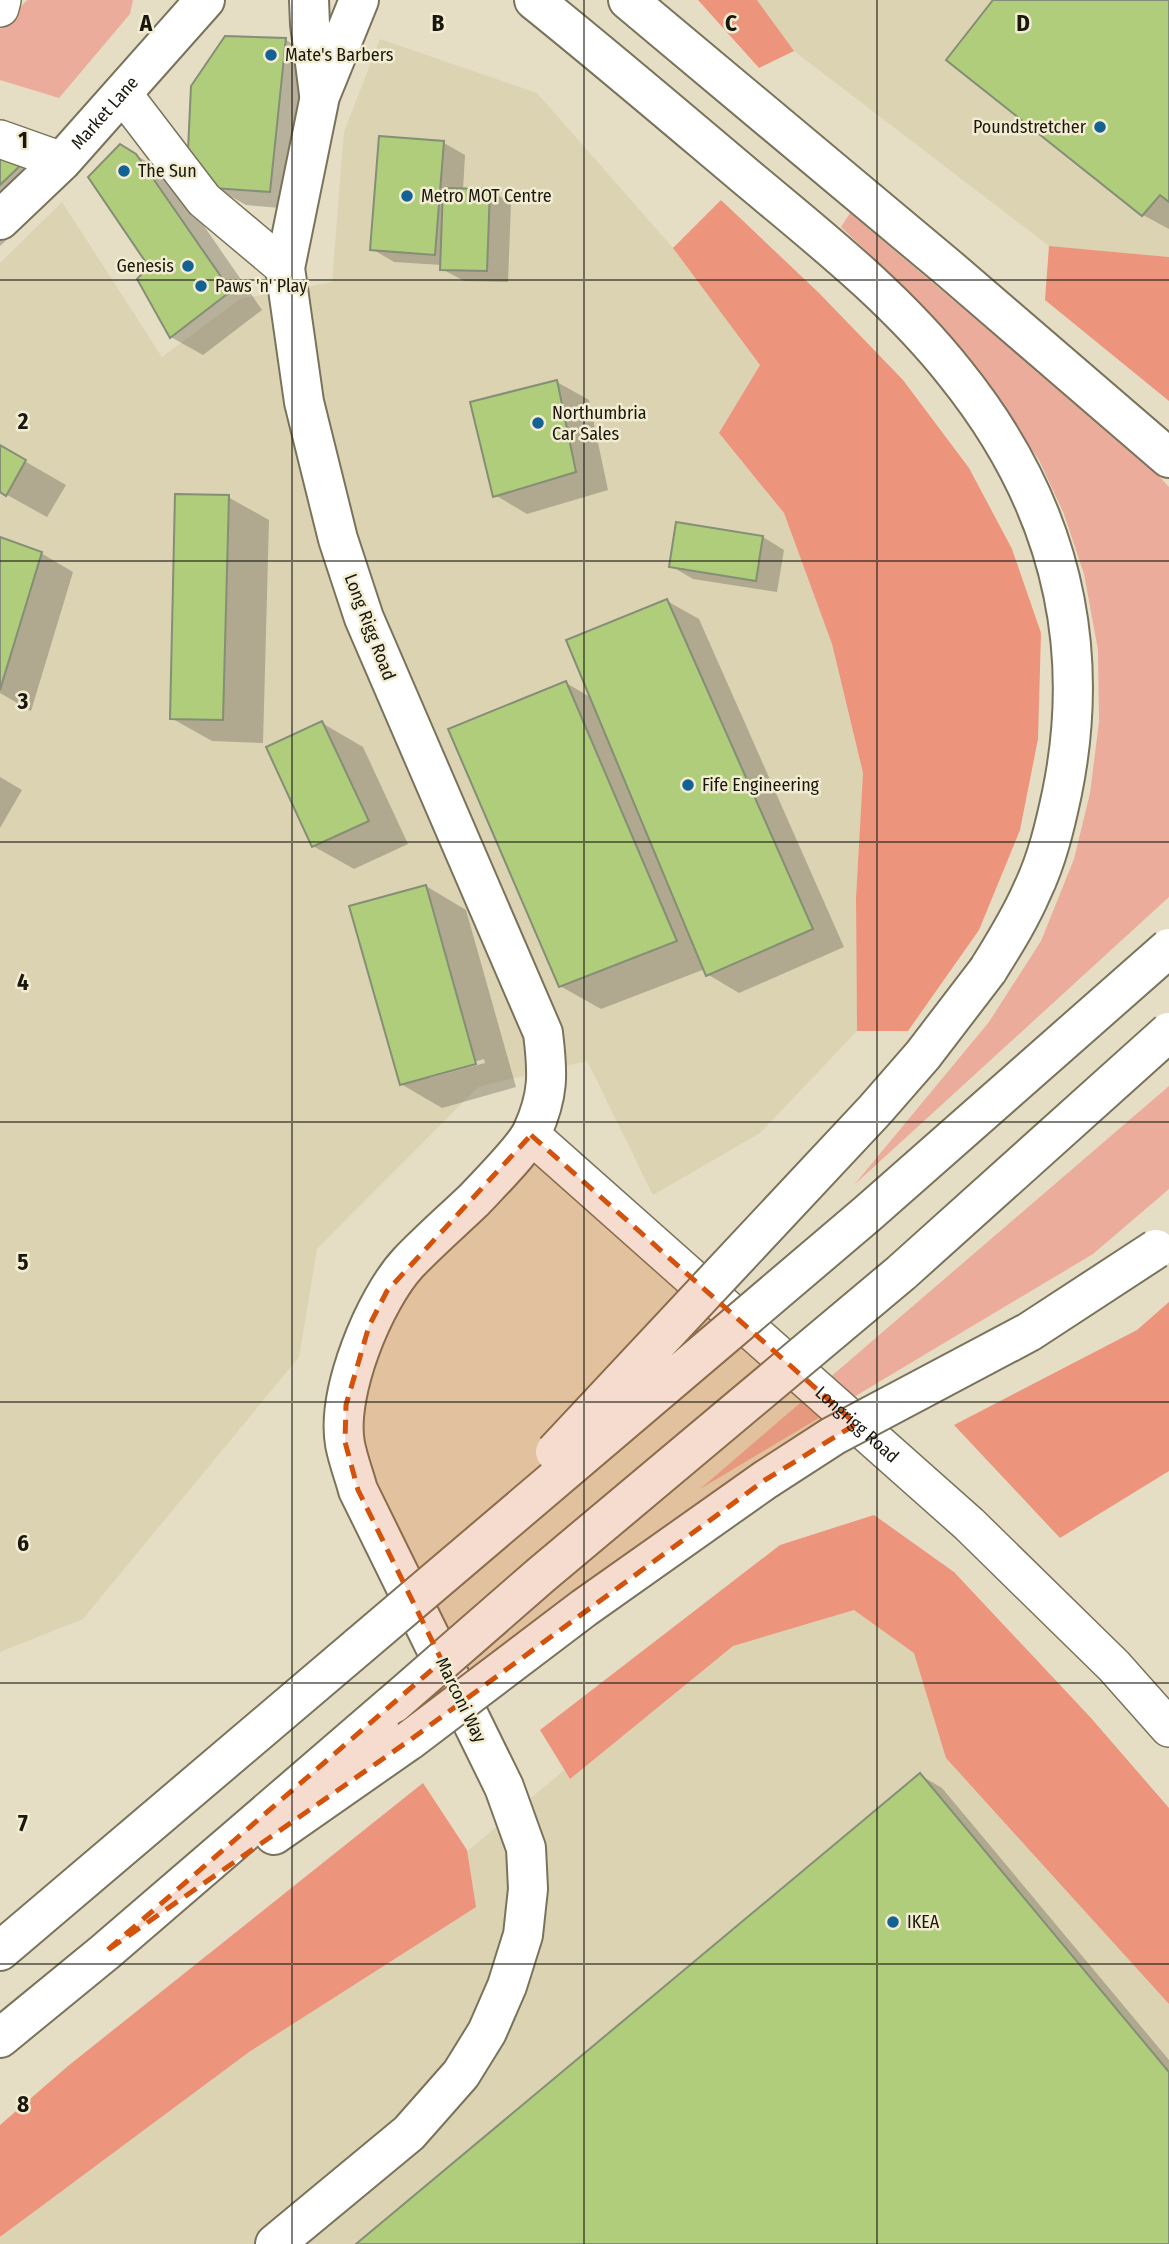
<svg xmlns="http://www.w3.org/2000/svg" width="1169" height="2244" viewBox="0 0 1169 2244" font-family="'Fira Sans Condensed',sans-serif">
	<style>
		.built { fill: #dcd3b3 }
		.green { fill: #ecac9b }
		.forest { fill: #ed947d }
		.shadow { fill: #0003; fill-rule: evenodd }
		.building { fill: #afcd7a; stroke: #858e76; stroke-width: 2 }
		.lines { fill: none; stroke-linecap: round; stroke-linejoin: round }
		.street-casing { stroke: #7a735c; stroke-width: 40 }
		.secondary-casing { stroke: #7a735c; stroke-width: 42 }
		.highway-casing { stroke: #7a735c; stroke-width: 42 }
		.street { stroke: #fff; stroke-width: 37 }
		.secondary { stroke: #fff; stroke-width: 38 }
		.highway { stroke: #fff; stroke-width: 38 }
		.highway-bridge-casing { stroke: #7a735c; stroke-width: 42; stroke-linecap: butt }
		.highway-bridge { stroke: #fff; stroke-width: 38 }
		.marked { fill: #d3520c; fill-opacity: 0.2; stroke: #d3520c; stroke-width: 5; stroke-dasharray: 14 9; stroke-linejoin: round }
		.grid { fill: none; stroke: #1a180e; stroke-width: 2; stroke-opacity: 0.55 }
		.poi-dot { fill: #146294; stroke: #f2ecd1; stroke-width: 2.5 }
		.labels { text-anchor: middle; stroke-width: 5; stroke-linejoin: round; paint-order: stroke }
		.poi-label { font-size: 18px; fill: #1a180e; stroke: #f2ecd1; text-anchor: start }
		.street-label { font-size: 18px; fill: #1a180e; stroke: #f2ecd1 }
		.grid-label { font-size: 23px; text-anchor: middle; font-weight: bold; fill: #1a180e; stroke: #f2ecd1; stroke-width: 5; stroke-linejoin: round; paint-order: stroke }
	</style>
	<rect width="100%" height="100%" fill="#e5dec4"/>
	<path class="built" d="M 751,0 L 1169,0 L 1169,257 L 1049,246 L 794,51 Z
		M 380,39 L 537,93 L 673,248 L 761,365 L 719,433 L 784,513 L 832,644 L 863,774 L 856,898 L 857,1031 L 760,1133 L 653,1195 L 587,1061 L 478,1087 L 317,1249 L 299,1357 L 83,1619 L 0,1652 L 0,263 L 62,202 L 162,357 L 240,299 L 332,282 L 344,132 Z
		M 845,1534 L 1169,1904 L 1169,2244 L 0,2244 L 0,2238 L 250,2034 Z"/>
	<path class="green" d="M 27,0 L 133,0 L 130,14 L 59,98 L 0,80 L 0,29 Z
		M 850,213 L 1151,467 L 1169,487 L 1169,897 L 854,1185 L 989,1022 L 1041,941 L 1074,859 L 1090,793 L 1099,722 L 1098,650 L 1084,574 L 1064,514 L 1039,460 L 962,350 L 909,292 L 841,227 Z
		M 1169,1086 L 1169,1189 L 1093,1254 L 700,1489 Z"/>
	<path class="forest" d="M 698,0 L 757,0 L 794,51 L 759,68 Z
		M 721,200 L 819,293 L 903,380 L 969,468 L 1012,549 L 1041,633 L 1038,739 L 1020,830 L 979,930 L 908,1031 L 857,1031 L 856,898 L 863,773 L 832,644 L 784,513 L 719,433 L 760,365 L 673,248 Z
		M 1049,246 L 1169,257 L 1169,401 L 1045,300 Z
		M 1169,1302 L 1169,1471 L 1060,1538 L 954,1425 L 1137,1330 Z
		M 874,1515 L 954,1572 L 1091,1718 L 1169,1808 L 1169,2004 L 946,1758 L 914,1653 L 854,1610 L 733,1646 L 570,1779 L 540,1730 L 780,1545 Z
		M 423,1783 L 467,1850 L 476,1907 L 249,2052 L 0,2237 L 0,2125 L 68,2066 Z"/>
	<path class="shadow" d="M 996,0 L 1169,0 L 1169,229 L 1143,215 L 948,60 Z
		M 286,40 L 318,59 L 302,210 L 246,205 L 214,187 Z
		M 444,143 L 465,155 L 463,190 L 489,190 L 511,203 L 508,282 L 464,281 L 442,269 L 442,265 L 394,262 L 372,249 Z
		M 120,146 L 168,174 L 262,310 L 203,355 L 171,337 Z
		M 0,159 L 22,166 L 61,189 L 0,246 Z
		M 557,382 L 589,400 L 608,490 L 527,514 L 495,495 Z
		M 0,447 L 66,485 L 47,517 L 0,491 Z
		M 228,497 L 269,520 L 263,743 L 212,741 L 171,718 Z
		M 763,537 L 784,550 L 777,592 L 693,579 L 671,566 Z
		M 0,538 L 41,553 L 73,572 L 31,711 L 0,693 Z
		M 667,601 L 699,619 L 844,947 L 739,993 L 707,974 L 705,969 L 601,1009 L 560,986 L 566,683 L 592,698 Z
		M 322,723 L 363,747 L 408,844 L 354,869 L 313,846 Z
		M 0,777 L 22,790 L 0,828 Z
		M 426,886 L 466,910 L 516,1087 L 442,1108 L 401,1084 ZM 484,1059 L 485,1063 L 430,1078 L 430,1075 Z
		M 920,1775 L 942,1788 L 1169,2060 L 1169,2244 L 359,2244 Z"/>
	<path class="building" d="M 993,0 L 1169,0 L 1169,202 L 1160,195 L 1142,216 L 946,60 Z
		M 225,36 L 286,38 L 270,192 L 213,188 L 188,150 L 191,86 Z
		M 379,136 L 444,141 L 435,255 L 370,250 Z
		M 120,144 L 136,154 L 231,291 L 170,338 L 137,279 L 149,267 L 88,177 Z
		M 0,157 L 22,164 L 0,185 Z
		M 443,188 L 490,189 L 487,271 L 440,270 Z
		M 557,380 L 576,472 L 493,497 L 470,402 Z
		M 0,445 L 26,460 L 6,496 L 0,492 Z
		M 175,494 L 229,495 L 223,720 L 170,719 Z
		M 676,522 L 763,536 L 756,581 L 669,567 Z
		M 0,537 L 42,552 L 0,690 Z
		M 667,599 L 813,929 L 706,976 L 566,640 Z
		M 566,681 L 677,941 L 559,987 L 448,729 Z
		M 322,721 L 369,821 L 312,847 L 266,747 Z
		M 426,885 L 476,1064 L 400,1085 L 349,906 Z
		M 920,1773 L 1169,2072 L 1169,2244 L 356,2244 Z"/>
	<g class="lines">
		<defs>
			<g id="street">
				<path d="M 0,8 L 2,0"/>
				<path d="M 123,94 L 204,200 L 285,268"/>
				<path d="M 0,139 L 62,161"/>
				<path id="s1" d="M 531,1135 L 969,1524 L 1114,1666 L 1169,1728"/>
			</g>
			<g id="secondary">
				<path d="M 309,0 L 310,24 L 319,94"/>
				<path id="s2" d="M 0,220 L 62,161 L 205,0"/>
				<path d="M 275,2244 L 409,2133 L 461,2074 L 487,2032 L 507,1986 L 523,1935 L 528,1889 L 526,1848 L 504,1787 L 358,1490 C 354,1475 348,1460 345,1444 C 336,1393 374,1300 408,1263 C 429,1241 452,1221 474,1200 C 488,1185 524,1149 532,1132 C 549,1095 548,1073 543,1033 L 364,618 L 338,539 L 304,402 L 285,268 L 320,96 L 359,0"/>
			</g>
			<path id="highway" d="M 534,0 C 605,57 674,116 744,175 C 818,237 895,297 955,373 C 1055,497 1094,636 1062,793 C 1055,826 1047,860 1032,891 C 1020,919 1004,944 988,970
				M 628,0 L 946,266 L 1169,458
				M 274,1835 L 410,1740
				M 0,1951 L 359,1646
				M 0,2038 L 105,1952 L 393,1704"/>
		</defs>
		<use href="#street" class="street-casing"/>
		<use href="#secondary" class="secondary-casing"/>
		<use href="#highway" class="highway-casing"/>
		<use href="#street" class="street"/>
		<use href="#secondary" class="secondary"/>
		<use href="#highway" class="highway"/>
		<defs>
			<path id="highway-bridge" d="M 555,1452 L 875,1110 L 923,1055 L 988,970
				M 359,1646 L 867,1214 L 1169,948
				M 393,1704 L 541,1575 L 901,1273 L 1169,1032
				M 410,1740 L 584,1608 L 765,1480 L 833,1436 L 1029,1332 L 1156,1249"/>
		</defs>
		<use href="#highway-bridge" class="highway-bridge-casing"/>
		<use href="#highway-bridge" class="highway-bridge"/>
	</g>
	<path class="marked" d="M 531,1135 L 856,1424 L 765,1480 L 410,1740 L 105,1952 L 442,1661 L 358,1490 L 345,1442 L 346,1405 L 369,1326 L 387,1291 Z"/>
	<path class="grid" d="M 292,0 L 292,2244M 584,0 L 584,2244M 877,0 L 877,2244M 0,280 L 1169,280M 0,561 L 1169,561M 0,842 L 1169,842M 0,1122 L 1169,1122M 0,1402 L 1169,1402M 0,1683 L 1169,1683M 0,1964 L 1169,1964"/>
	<g class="poi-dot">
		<circle cx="271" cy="55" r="7"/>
		<circle cx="1100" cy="127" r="7"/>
		<circle cx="124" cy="171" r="7"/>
		<circle cx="407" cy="196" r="7"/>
		<circle cx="188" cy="266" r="7"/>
		<circle cx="201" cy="286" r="7"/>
		<circle cx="538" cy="423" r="7"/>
		<circle cx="688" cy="785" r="7"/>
		<circle cx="893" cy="1922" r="7"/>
	</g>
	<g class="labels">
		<g class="poi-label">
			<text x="285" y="61">Mate's Barbers</text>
			<text x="1086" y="133" text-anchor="end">Poundstretcher</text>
			<text x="138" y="177">The Sun</text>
			<text x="421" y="202">Metro MOT Centre</text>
			<text x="174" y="272" text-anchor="end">Genesis</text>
			<text x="215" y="292">Paws 'n' Play</text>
			<text x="552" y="419">Northumbria<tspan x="552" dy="21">Car Sales</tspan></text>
			<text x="702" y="791">Fife Engineering</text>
			<text x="907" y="1928">IKEA</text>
		</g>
		<g class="street-label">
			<text dy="6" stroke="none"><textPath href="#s2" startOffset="150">Market Lane</textPath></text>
			<text transform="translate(370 627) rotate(69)" y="6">Long Rigg Road</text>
			<text dy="6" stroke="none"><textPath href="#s1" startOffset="436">Longrigg Road</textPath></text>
			<text transform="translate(461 1700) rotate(64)" y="6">Marconi Way</text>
		</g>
	</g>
	<g class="grid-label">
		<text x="146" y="31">A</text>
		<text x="438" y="31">B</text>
		<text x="731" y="31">C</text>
		<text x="1023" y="31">D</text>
		<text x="23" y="148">1</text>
		<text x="23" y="429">2</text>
		<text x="23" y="709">3</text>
		<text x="23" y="990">4</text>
		<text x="23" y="1270">5</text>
		<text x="23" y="1551">6</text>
		<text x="23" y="1831">7</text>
		<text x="23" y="2112">8</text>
	</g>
</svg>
